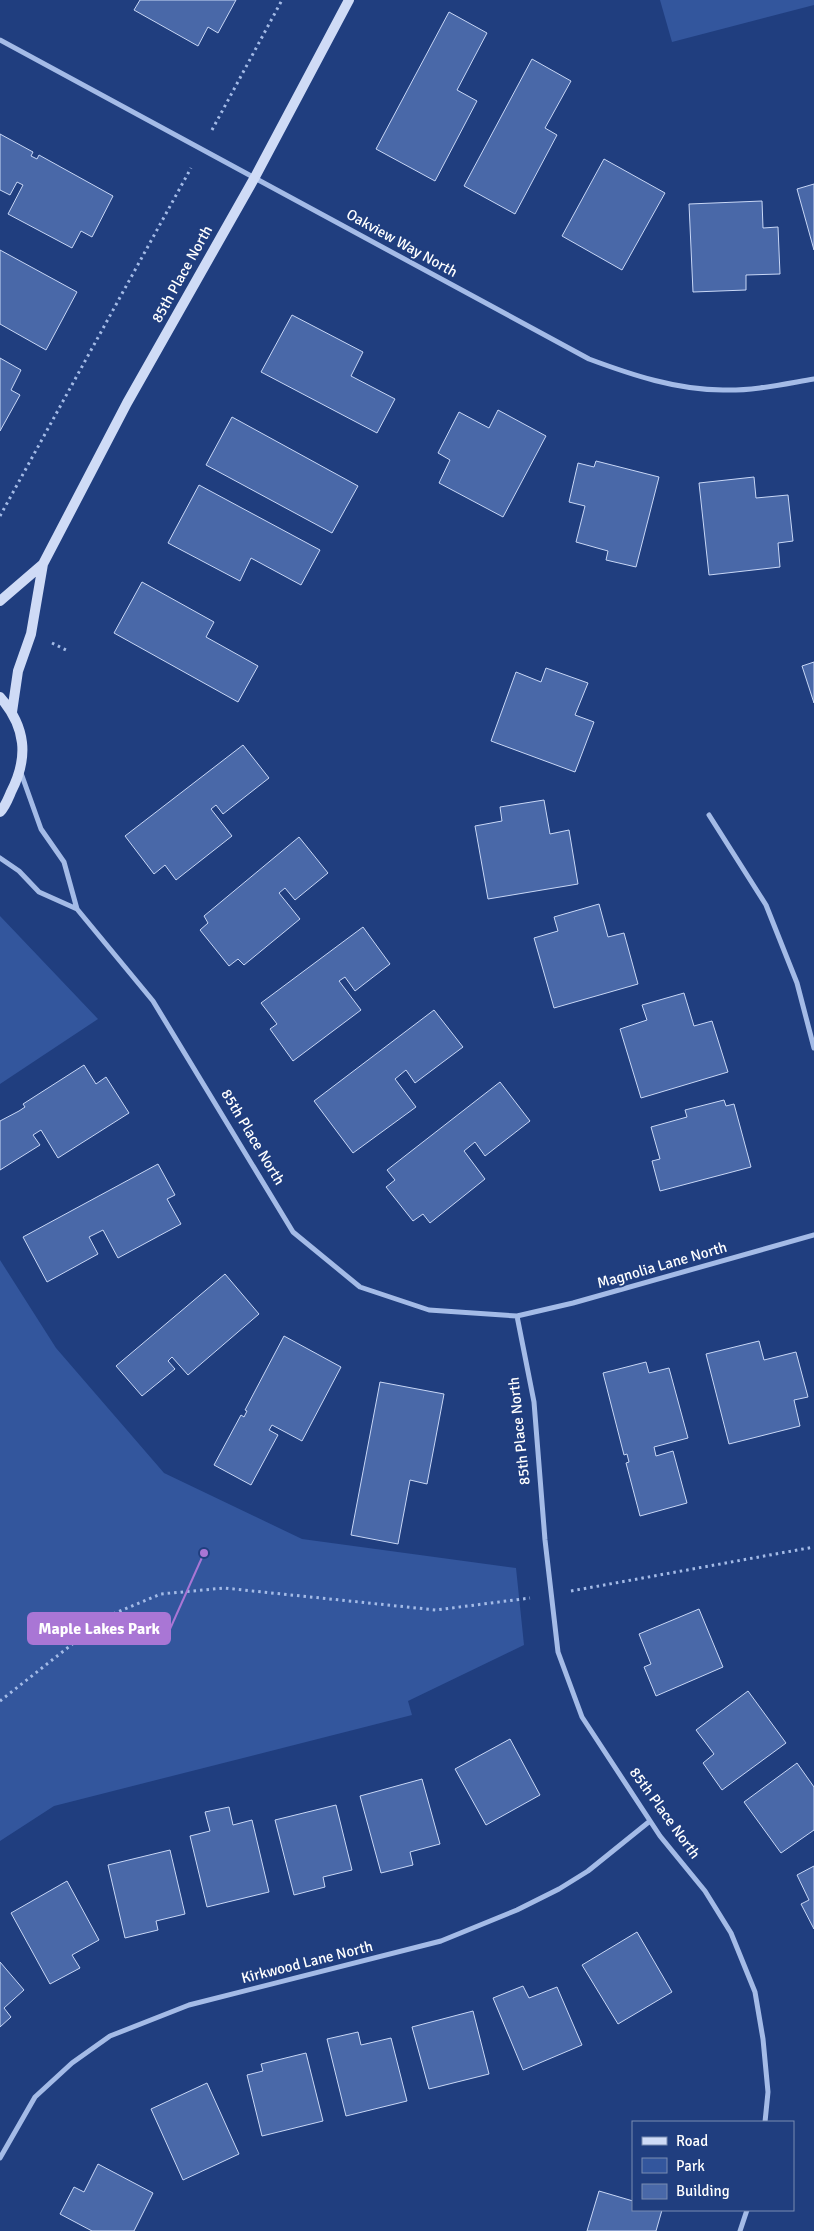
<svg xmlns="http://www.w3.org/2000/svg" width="814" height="2231" viewBox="0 0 814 2231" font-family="Signika,sans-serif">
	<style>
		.green { fill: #33569d }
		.building { fill: #4968a8; stroke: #c8d7f6 }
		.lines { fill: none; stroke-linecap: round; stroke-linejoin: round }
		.path { stroke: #a4bbe7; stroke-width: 3; stroke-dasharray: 2.5 4; stroke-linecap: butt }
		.street { stroke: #a4bbe7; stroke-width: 5 }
		.secondary { stroke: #cfdbf6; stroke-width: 10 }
		.labels { text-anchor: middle; stroke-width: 4; stroke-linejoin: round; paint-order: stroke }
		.street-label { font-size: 15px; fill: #fff; stroke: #203e7f }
		.leader { fill: none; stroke: #a976d5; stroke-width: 2 }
		.callout-dot { fill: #a976d5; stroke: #203e7f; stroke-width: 2 }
		.callout { fill: #a976d5; stroke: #a976d5; stroke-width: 2 }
		.callout-label { font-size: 16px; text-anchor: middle; font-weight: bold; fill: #fff }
	</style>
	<rect width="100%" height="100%" fill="#203e7f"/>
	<path class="green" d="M 660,0 L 814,0 L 814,5 L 672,42 Z
		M 0,916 L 98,1019 L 0,1084 Z
		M 0,1260 L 56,1348 L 164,1473 L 302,1539 L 516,1568 L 524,1645 L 408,1701 L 412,1715 L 54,1806 L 0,1841 Z"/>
	<path class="building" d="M 140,0 L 236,0 L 218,33 L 208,27 L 198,46 L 134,10 Z
		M 449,12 L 487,33 L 457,90 L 477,101 L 435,181 L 376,149 Z
		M 532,59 L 571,81 L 545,128 L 557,135 L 515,214 L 464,186 Z
		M 0,134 L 33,152 L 31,156 L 37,159 L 39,155 L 113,196 L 92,237 L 81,231 L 72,248 L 8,214 L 23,185 L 17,182 L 10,195 L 0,190 Z
		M 604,159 L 665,193 L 622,270 L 562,236 Z
		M 814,184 L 814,250 L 797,189 Z
		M 762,201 L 763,228 L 778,227 L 780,274 L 746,275 L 746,290 L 693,292 L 689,204 Z
		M 0,250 L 77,292 L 46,350 L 0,324 Z
		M 292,315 L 363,352 L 351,376 L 395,399 L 377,433 L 261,372 Z
		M 0,358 L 21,370 L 11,390 L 20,395 L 0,431 Z
		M 498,410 L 546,436 L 503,517 L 439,483 L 450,460 L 438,453 L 459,412 L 489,428 Z
		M 232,417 L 358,486 L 332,533 L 206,465 Z
		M 596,461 L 659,477 L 636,567 L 606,560 L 608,551 L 576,542 L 585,506 L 569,502 L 578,463 L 594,467 Z
		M 754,477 L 756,498 L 788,495 L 793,541 L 778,543 L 780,567 L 709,575 L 699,483 Z
		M 199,485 L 320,550 L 301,585 L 251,558 L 240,581 L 168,543 Z
		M 142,582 L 214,622 L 206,637 L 258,666 L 238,702 L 114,633 Z
		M 814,662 L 814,703 L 802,666 Z
		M 546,668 L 588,683 L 575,715 L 594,722 L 575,772 L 491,741 L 516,672 L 541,682 Z
		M 243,745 L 269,778 L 223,814 L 216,805 L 211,809 L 232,836 L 176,880 L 165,865 L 154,874 L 125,836 Z
		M 544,800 L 550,834 L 569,830 L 578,884 L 488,899 L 475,826 L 502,821 L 500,807 Z
		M 299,837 L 328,873 L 295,900 L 285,888 L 279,893 L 300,919 L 244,965 L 238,959 L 229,966 L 200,930 L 208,923 L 204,916 Z
		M 599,904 L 608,937 L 624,933 L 638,984 L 554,1008 L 534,938 L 558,931 L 554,917 Z
		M 363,927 L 390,964 L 355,991 L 345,977 L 339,981 L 361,1010 L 293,1061 L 270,1029 L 277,1024 L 261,1003 Z
		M 684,993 L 694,1026 L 712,1021 L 728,1072 L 641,1098 L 620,1029 L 647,1020 L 642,1005 Z
		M 434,1010 L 463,1047 L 415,1083 L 406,1070 L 395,1079 L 416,1107 L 353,1153 L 314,1101 Z
		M 84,1065 L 96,1084 L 106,1077 L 129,1113 L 58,1158 L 41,1130 L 33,1135 L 40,1145 L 0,1170 L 0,1121 L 19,1111 L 25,1107 L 23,1104 Z
		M 500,1082 L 530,1121 L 485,1156 L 475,1142 L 464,1151 L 485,1179 L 430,1223 L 423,1214 L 413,1221 L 386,1187 L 395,1180 L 387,1170 Z
		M 724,1100 L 726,1106 L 734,1104 L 751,1167 L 660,1191 L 652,1161 L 660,1159 L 651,1127 L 687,1117 L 685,1110 Z
		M 158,1164 L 175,1195 L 167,1199 L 181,1224 L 118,1258 L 103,1230 L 89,1237 L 98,1254 L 47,1282 L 23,1237 Z
		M 225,1274 L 259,1314 L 188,1375 L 172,1357 L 168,1361 L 175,1369 L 142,1396 L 116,1366 Z
		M 284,1336 L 341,1367 L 302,1441 L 272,1425 L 269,1430 L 278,1435 L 251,1485 L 214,1465 L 241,1415 L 244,1417 L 247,1411 L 245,1410 Z
		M 759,1341 L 764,1360 L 796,1352 L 808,1397 L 794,1400 L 800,1426 L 729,1444 L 706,1354 Z
		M 646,1362 L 649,1373 L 669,1368 L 688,1438 L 654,1447 L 656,1456 L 673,1451 L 687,1503 L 640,1516 L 626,1463 L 629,1462 L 627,1454 L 624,1455 L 603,1373 Z
		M 380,1382 L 444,1394 L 427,1484 L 410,1480 L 398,1544 L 351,1535 Z
		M 699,1609 L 723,1667 L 656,1696 L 644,1667 L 651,1664 L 639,1634 Z
		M 748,1691 L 786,1743 L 722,1790 L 703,1763 L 714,1754 L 696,1730 Z
		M 510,1739 L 540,1795 L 486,1825 L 455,1769 Z
		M 797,1763 L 814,1787 L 814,1830 L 781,1853 L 744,1802 Z
		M 422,1779 L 440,1844 L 410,1852 L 413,1865 L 381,1873 L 360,1796 Z
		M 336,1805 L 352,1870 L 323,1877 L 325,1887 L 294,1895 L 275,1820 Z
		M 229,1807 L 233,1825 L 252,1820 L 269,1892 L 207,1907 L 190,1836 L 210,1831 L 205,1812 Z
		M 170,1850 L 185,1914 L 156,1921 L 158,1930 L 125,1938 L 108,1865 Z
		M 814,1866 L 814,1929 L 801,1904 L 809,1900 L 797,1875 Z
		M 67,1881 L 99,1940 L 72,1955 L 80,1968 L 50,1984 L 11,1913 Z
		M 637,1932 L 672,1992 L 618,2024 L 582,1965 Z
		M 0,1962 L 24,1990 L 4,2008 L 11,2017 L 0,2027 Z
		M 523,1986 L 529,1998 L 557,1987 L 582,2045 L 523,2070 L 493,1998 Z
		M 473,2011 L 489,2074 L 429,2089 L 412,2027 Z
		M 358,2032 L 361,2045 L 391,2038 L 407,2101 L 346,2116 L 327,2039 Z
		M 306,2053 L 323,2121 L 262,2136 L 247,2075 L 263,2071 L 261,2064 Z
		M 207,2083 L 239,2154 L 183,2180 L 151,2109 Z
		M 98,2164 L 153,2193 L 134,2231 L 92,2231 L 60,2214 L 74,2187 L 84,2192 Z
		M 599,2191 L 633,2201 L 633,2210 L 662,2210 L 656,2231 L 587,2231 Z"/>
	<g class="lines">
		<path class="path" d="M 212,130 L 282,0
			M 0,516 L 191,168
			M 52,643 L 66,650
			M 571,1591 L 814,1547
			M 0,1701 L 108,1616 L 161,1594 L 224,1588 L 436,1610 L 530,1598"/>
		<path class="street" d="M 0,40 L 589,359 C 632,375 677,390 723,390 C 753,391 784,384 814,379
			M 709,815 L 766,905 L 797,983 L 814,1048
			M 0,858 L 19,871 L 39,892 L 77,909 L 64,862 L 41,829 L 21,773
			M 77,909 L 153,1001 L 293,1232 L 360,1287 L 429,1310 L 517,1316 L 573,1303 L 814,1235
			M 517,1316 L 534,1402 L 545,1540 L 558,1652 L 582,1717 L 660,1836 L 705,1891 L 731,1933 L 755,1992 L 763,2039 L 768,2092 L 765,2122
			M 0,2158 L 35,2097 L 72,2063 L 110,2036 L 189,2005 L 441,1941 L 517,1910 L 559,1889 L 588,1871 L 650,1821
			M 740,2231 L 747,2210"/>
		<path class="secondary" d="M 0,601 L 43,564
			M 0,697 C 26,727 29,757 11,792 C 8,799 5,807 0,812
			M 12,712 L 18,671 L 31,634 L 43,564 L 127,403 L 255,177 L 349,0"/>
	</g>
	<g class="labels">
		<g class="street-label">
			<text transform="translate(402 243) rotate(29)" y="5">Oakview Way North</text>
			<text transform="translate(182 274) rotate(-61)" y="5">85th Place North</text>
			<text transform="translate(253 1137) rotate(59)" y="5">85th Place North</text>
			<text transform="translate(662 1265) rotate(-16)" y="5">Magnolia Lane North</text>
			<text transform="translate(519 1431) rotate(-96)" y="5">85th Place North</text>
			<text transform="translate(665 1813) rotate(54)" y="5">85th Place North</text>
			<text transform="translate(307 1962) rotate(-14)" y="5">Kirkwood Lane North</text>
		</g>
	</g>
	<path class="leader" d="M204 1553L170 1629"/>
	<circle class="callout-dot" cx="204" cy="1553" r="5"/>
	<rect class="callout" x="28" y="1613" width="142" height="31" rx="5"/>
	<g class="callout-label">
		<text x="99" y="1634">Maple Lakes Park</text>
	</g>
	<rect x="632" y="2121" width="162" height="90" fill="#203e7f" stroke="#798bb2"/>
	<rect x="642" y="2137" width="25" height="8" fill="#cfdbf6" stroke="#798bb2"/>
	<text x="676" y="2146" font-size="15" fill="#ffffff">Road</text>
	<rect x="642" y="2158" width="25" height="15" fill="#33569d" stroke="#798bb2"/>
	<text x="676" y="2171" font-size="15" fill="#ffffff">Park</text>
	<rect x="642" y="2184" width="25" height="15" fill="#4968a8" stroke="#798bb2"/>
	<text x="676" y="2196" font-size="15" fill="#ffffff">Building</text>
</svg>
